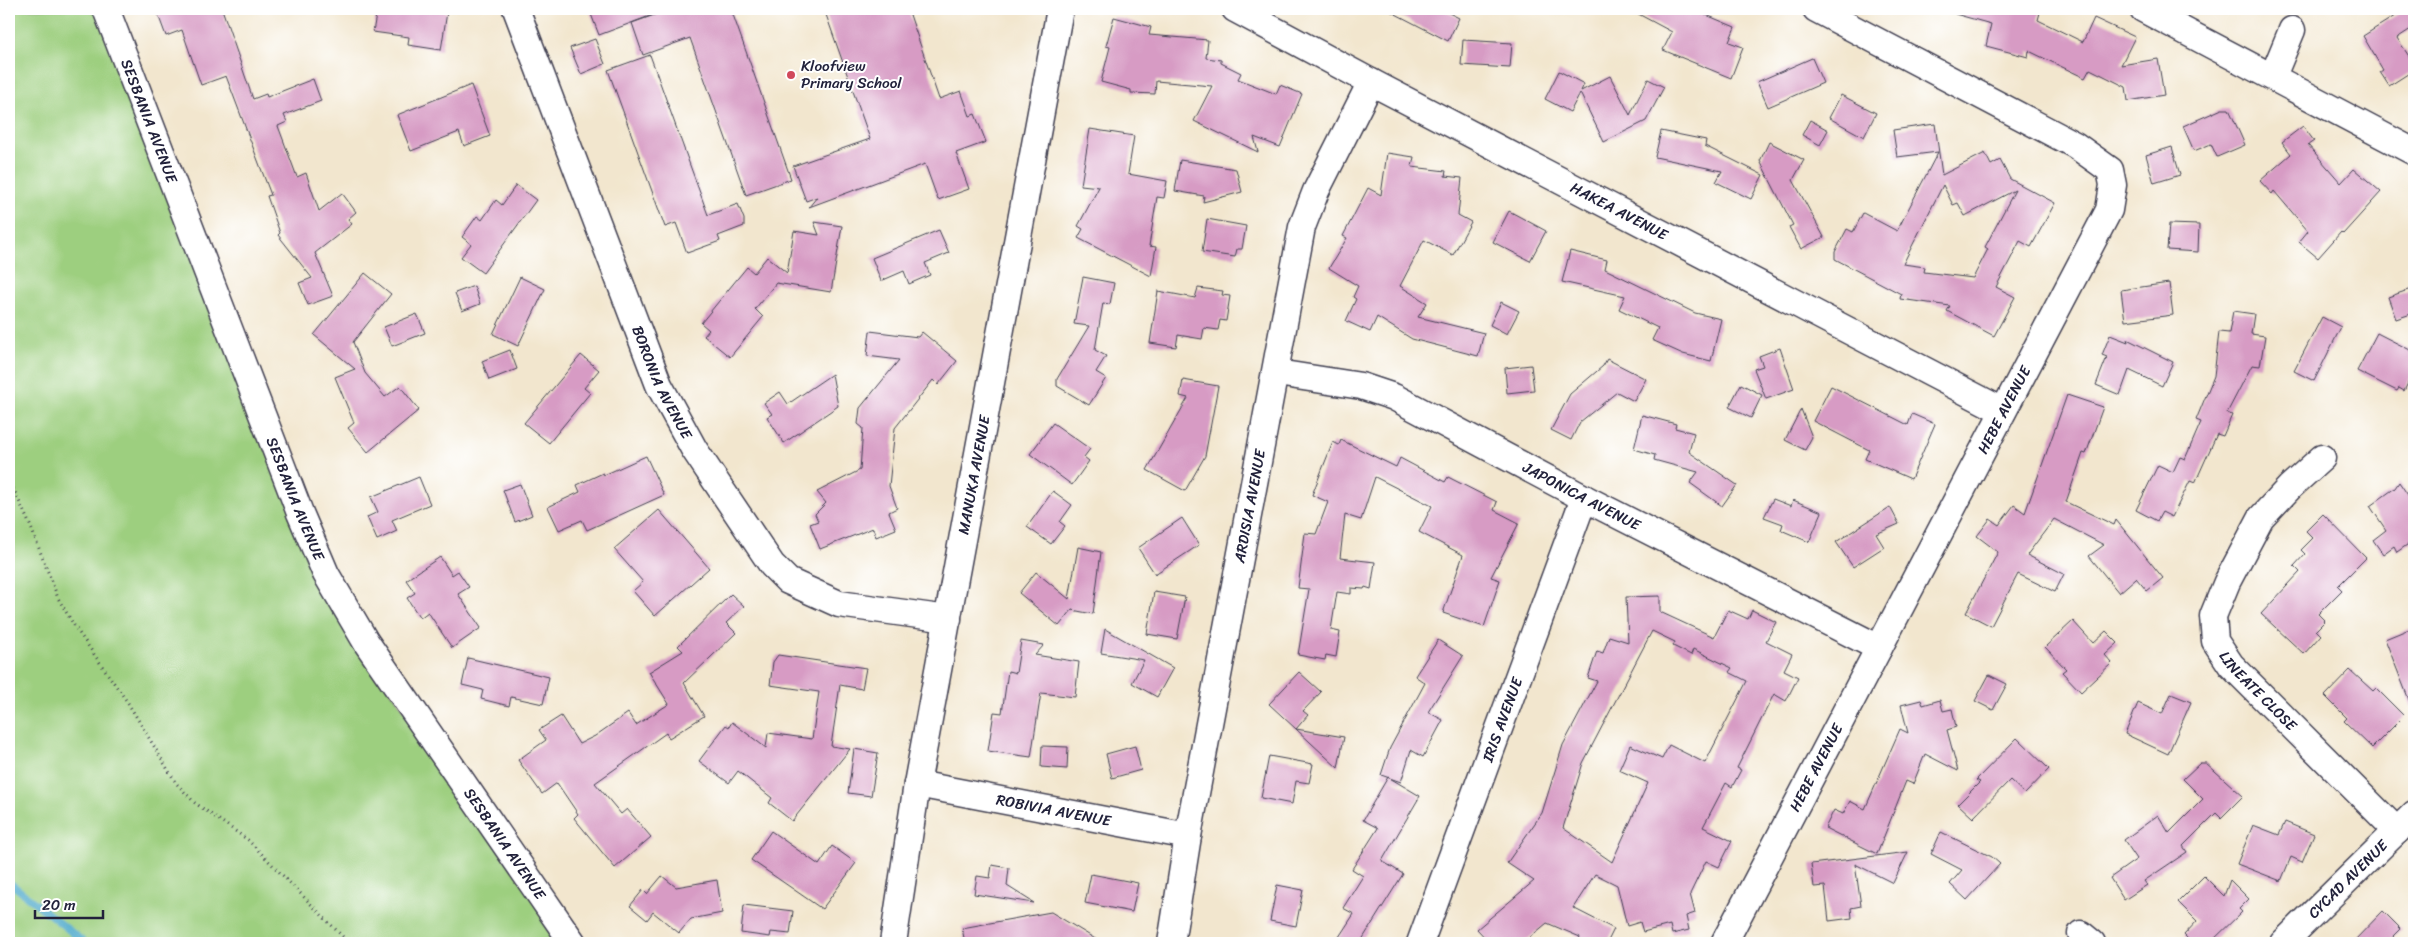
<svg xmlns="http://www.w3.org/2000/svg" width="2423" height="952" viewBox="0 0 2423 952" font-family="Sriracha,sans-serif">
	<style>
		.green { fill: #9dcf7f; stroke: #60785d }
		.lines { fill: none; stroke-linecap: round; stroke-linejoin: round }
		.stream { stroke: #4ca8ca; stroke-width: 7 }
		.building { fill: #d79bc4; fill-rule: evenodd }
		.minor-casing { stroke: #413f51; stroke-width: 29 }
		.path { stroke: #413f51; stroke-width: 3; stroke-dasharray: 1 4; stroke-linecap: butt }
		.minor { stroke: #fff; stroke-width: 26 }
		.poi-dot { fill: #d1495b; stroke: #fff; stroke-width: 2 }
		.labels { text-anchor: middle; stroke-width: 4; stroke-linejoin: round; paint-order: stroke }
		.poi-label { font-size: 15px; fill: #22223b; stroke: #fff; text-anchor: start }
		.street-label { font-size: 15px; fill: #22223b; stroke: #fff }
	</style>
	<rect width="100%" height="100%" fill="#fff"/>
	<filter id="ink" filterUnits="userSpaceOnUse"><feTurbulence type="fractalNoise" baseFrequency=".02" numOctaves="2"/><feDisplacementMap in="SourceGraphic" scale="10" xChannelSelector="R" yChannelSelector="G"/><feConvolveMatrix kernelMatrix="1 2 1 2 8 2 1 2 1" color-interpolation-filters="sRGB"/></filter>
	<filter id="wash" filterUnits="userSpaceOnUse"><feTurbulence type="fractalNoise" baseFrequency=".0096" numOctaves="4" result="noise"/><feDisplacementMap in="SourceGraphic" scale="20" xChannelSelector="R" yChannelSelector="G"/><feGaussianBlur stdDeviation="1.12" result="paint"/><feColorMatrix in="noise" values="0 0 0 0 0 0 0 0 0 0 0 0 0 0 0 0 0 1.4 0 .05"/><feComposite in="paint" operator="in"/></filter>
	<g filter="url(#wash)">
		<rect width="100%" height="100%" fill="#f2e6ce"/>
		<path class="green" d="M 9,9 L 96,9 L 323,592 L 563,943 L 9,943 Z"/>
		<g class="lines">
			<path class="stream" d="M 9,882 L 85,943"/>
		</g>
		<g id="blocks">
			<path class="building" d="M 156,9 L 222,9 L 253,99 L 266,94 L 267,97 L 313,79 L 321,101 L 284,115 L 287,122 L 278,126 L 297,177 L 306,173 L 319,211 L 342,193 L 356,212 L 348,219 L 352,224 L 315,253 L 333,296 L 308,305 L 299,283 L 312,278 L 278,235 L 280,233 L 267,196 L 271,195 L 226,76 L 201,85 L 182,30 L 166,36 Z
				M 377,9 L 426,9 L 447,12 L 441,50 L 408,45 L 409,37 L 373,32 Z
				M 589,9 L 663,9 L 663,11 L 599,35 Z
				M 671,9 L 731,9 L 791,179 L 746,195 L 690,38 L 643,55 L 632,23 Z
				M 824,9 L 908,9 L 939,99 L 961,91 L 970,116 L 975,114 L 986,142 L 956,153 L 969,189 L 938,200 L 925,164 L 809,207 L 817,197 L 806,201 L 793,166 L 870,139 Z
				M 1386,9 L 1441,9 L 1459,18 L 1448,41 Z
				M 1629,9 L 1692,9 L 1735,27 L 1729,42 L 1743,47 L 1731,78 L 1663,50 L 1672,32 Z
				M 1956,9 L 2041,9 L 2038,20 L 2083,42 L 2094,18 L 2135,37 L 2121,65 L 2158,59 L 2164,95 L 2128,101 L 2126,87 L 2090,69 L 2085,78 L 2029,51 L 2028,57 L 1986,46 L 1991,24 L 1955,14 Z
				M 2406,9 L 2414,19 L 2414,27 L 2397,38 L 2414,64 L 2414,70 L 2389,86 L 2380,72 L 2383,70 L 2363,36 Z
				M 1114,17 L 1151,27 L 1149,35 L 1208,40 L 1206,58 L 1221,60 L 1221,63 L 1241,73 L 1238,79 L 1276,94 L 1280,85 L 1302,94 L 1280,147 L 1254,137 L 1258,152 L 1194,121 L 1212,86 L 1156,81 L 1155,94 L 1131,93 L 1131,90 L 1101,82 L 1110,47 L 1106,46 Z
				M 595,39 L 605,64 L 581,74 L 570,48 Z
				M 1463,40 L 1512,43 L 1510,68 L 1461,65 Z
				M 650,55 L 708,215 L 738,204 L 744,219 L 744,226 L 718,236 L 720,241 L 687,253 L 676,223 L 665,227 L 608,70 Z
				M 1812,58 L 1823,83 L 1768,107 L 1757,82 Z
				M 1559,71 L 1584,84 L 1581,91 L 1610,76 L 1630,115 L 1648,79 L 1664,87 L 1646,121 L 1604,142 L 1580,93 L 1570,112 L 1545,99 Z
				M 471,85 L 490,136 L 464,146 L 459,132 L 411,151 L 397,115 Z
				M 1841,95 L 1876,113 L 1864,137 L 1829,118 Z
				M 2222,109 L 2229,109 L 2245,145 L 2217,157 L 2211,144 L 2194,151 L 2183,126 Z
				M 1810,120 L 1828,130 L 1820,145 L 1802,135 Z
				M 1935,124 L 1942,175 L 1985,153 L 1991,165 L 2000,160 L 2010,179 L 2055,203 L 2031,247 L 2020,241 L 1996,287 L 2015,297 L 1994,336 L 1947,311 L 1950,306 L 1900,299 L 1901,294 L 1835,259 L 1835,252 L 1847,229 L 1853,232 L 1863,213 L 1897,231 L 1938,152 L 1897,157 L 1893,130 ZM 1943,185 L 1953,205 L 1958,203 L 1965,216 L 2015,190 L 1985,247 L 1988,249 L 1973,278 L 1924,272 L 1925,267 L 1903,264 Z
				M 2303,126 L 2314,141 L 2308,145 L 2341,183 L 2354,169 L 2381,192 L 2343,234 L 2341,232 L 2318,258 L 2299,242 L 2308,231 L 2274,191 L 2272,194 L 2260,181 L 2291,154 L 2282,142 Z
				M 1090,129 L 1134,136 L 1128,174 L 1167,181 L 1164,198 L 1157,197 L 1149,246 L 1156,247 L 1151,276 L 1078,238 L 1083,229 L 1078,226 L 1099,187 L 1081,185 Z
				M 1661,131 L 1706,140 L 1705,146 L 1763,175 L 1751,199 L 1716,182 L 1722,171 L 1655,157 Z
				M 1769,142 L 1804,160 L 1793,180 L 1824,237 L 1801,249 L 1789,227 L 1793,225 L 1760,161 Z
				M 2172,147 L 2180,175 L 2154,183 L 2146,155 Z
				M 1387,153 L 1414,157 L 1412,167 L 1446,171 L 1445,176 L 1462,178 L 1458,215 L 1471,222 L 1453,255 L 1424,240 L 1400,286 L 1427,303 L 1418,317 L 1484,333 L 1478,356 L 1412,339 L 1377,317 L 1370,332 L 1346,321 L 1356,299 L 1353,297 L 1358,286 L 1329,268 L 1347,238 L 1343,236 L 1368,188 L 1381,195 Z
				M 1180,160 L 1236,169 L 1242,192 L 1203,202 L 1204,196 L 1175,191 Z
				M 516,185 L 536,200 L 483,273 L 461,257 L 471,244 L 462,237 L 477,216 L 482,220 L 496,200 L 502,205 Z
				M 1509,211 L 1546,231 L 1530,261 L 1493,242 Z
				M 1207,219 L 1246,226 L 1242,249 L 1237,249 L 1235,257 L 1202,252 Z
				M 814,222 L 842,226 L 831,292 L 776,283 L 755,309 L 763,317 L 730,357 L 704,336 L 709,330 L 701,323 L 747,267 L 754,273 L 767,257 L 787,273 L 794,231 L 819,235 Z
				M 2169,224 L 2199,225 L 2198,252 L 2167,250 Z
				M 939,230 L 949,253 L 925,263 L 930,275 L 909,284 L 904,271 L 881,281 L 872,258 Z
				M 1570,251 L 1607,260 L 1605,269 L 1695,313 L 1721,319 L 1711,361 L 1683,354 L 1652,340 L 1658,328 L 1619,309 L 1625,296 L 1562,282 Z
				M 365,273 L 391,294 L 353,342 L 365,373 L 385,397 L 400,386 L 419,410 L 368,452 L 348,428 L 354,423 L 335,377 L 355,369 L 314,335 Z
				M 520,277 L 545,289 L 518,346 L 493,334 Z
				M 1083,277 L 1114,283 L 1110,304 L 1103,303 L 1095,350 L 1106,356 L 1096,372 L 1106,378 L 1089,405 L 1057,386 L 1057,379 L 1089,326 L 1074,324 Z
				M 2169,283 L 2173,315 L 2125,321 L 2121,290 Z
				M 474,286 L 480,304 L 462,311 L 455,293 Z
				M 1198,288 L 1223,291 L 1222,295 L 1230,296 L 1226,321 L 1220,320 L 1218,330 L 1204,328 L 1202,339 L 1178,335 L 1176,347 L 1150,343 L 1158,291 L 1195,298 Z
				M 2414,288 L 2414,313 L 2396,319 L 2388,297 Z
				M 1501,302 L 1519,311 L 1507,334 L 1490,325 Z
				M 2233,311 L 2254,314 L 2251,334 L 2265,336 L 2260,366 L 2252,365 L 2227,413 L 2232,415 L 2223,436 L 2217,434 L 2195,483 L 2190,481 L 2172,517 L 2162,512 L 2157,521 L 2136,510 L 2158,465 L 2173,472 L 2180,457 L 2185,459 L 2201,422 L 2196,420 L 2214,376 L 2219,332 L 2229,333 Z
				M 417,314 L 425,333 L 392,346 L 384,327 Z
				M 2322,317 L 2341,327 L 2314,381 L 2294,371 Z
				M 870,331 L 918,337 L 922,332 L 957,361 L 938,385 L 933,380 L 895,428 L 889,486 L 897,508 L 889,512 L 896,529 L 876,537 L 873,528 L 820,549 L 810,524 L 818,521 L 815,514 L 826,503 L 817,492 L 860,470 L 863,428 L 858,424 L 860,408 L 899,360 L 867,356 Z
				M 2377,333 L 2414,352 L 2414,371 L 2404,391 L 2399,388 L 2397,391 L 2357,371 Z
				M 2110,335 L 2128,342 L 2127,339 L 2173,362 L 2162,386 L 2129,370 L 2120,395 L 2096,385 L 2107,357 L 2102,355 Z
				M 1780,348 L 1794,389 L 1766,399 L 1754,369 L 1763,366 L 1759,356 Z
				M 510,350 L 517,369 L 489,380 L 482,361 Z
				M 581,355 L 599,370 L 584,388 L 590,393 L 549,443 L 524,423 Z
				M 1607,359 L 1646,379 L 1634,401 L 1617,392 L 1580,422 L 1571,440 L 1551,430 L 1570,394 L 1603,366 Z
				M 1531,365 L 1534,390 L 1507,393 L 1505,368 Z
				M 832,374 L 838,406 L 784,443 L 767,417 L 772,414 L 764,403 L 780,392 L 788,404 Z
				M 1183,380 L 1218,386 L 1205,456 L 1185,491 L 1147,470 L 1188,398 L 1180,396 Z
				M 1741,384 L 1762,395 L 1751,418 L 1729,407 Z
				M 1831,386 L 1908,425 L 1912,414 L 1935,424 L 1911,479 L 1865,459 L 1869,450 L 1813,421 Z
				M 2067,395 L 2103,407 L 2086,454 L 2083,453 L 2066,502 L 2114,525 L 2116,520 L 2163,578 L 2147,591 L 2136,578 L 2119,593 L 2089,556 L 2104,545 L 2054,519 L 2027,555 L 2064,574 L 2055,592 L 2018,574 L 1991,626 L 1966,613 L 1998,552 L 1977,536 L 1990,519 L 1999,525 L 2014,505 L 2025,513 Z
				M 1801,409 L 1812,437 L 1805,450 L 1785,440 Z
				M 1642,415 L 1676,424 L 1675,428 L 1694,433 L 1689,452 L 1737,485 L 1722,506 L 1690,483 L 1698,472 L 1654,460 L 1655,455 L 1634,449 Z
				M 1053,423 L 1090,449 L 1084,457 L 1089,461 L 1072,485 L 1030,454 Z
				M 1341,440 L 1396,467 L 1400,458 L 1445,482 L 1448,477 L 1497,502 L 1494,510 L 1519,523 L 1491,577 L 1500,580 L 1484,627 L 1443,613 L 1463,555 L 1419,532 L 1432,506 L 1375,477 L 1361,520 L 1345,515 L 1340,558 L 1375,562 L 1371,589 L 1365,587 L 1364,589 L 1351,588 L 1351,594 L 1337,592 L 1331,630 L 1340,632 L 1336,657 L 1326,655 L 1325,660 L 1298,655 L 1309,589 L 1298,588 L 1305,533 L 1316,534 L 1328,502 L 1312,495 L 1333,442 L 1339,445 Z
				M 646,456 L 664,495 L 587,530 L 582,520 L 559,530 L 548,507 L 580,492 L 577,485 L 603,473 L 604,475 Z
				M 419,477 L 430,504 L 392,520 L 397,531 L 377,540 L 367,517 L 378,512 L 371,497 Z
				M 2399,482 L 2414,504 L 2414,540 L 2397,552 L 2394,546 L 2383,554 L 2373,540 L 2386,530 L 2370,506 L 2395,488 Z
				M 520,484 L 532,515 L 515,522 L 503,490 Z
				M 1053,491 L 1072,505 L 1060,522 L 1065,526 L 1051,544 L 1027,527 Z
				M 1773,499 L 1791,506 L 1793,500 L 1822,512 L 1809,542 L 1781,530 L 1783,524 L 1764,517 Z
				M 1890,507 L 1899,524 L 1876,534 L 1884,547 L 1853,567 L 1836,542 Z
				M 659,510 L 709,568 L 655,616 L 633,591 L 643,582 L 614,549 Z
				M 2323,514 L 2366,558 L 2338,586 L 2342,590 L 2318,614 L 2325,621 L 2316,630 L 2321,635 L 2304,654 L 2261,614 L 2300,572 L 2294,566 L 2305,554 L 2301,550 L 2313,538 L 2306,531 Z
				M 1182,518 L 1199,545 L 1155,574 L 1138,548 Z
				M 1078,547 L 1101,552 L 1093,614 L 1072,610 L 1059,626 L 1019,593 L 1036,572 L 1069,599 Z
				M 440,557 L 452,575 L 458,571 L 469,587 L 458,594 L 481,628 L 452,648 L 428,612 L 420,618 L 407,598 L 415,593 L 406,580 Z
				M 1154,592 L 1185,597 L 1177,639 L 1147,634 Z
				M 731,594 L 744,606 L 726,623 L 736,633 L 684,683 L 704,716 L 669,738 L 666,733 L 595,783 L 621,814 L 627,809 L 651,837 L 615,868 L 574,818 L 578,814 L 557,783 L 542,794 L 518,760 L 546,740 L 539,730 L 561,716 L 579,744 L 595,736 L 628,713 L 636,725 L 669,704 L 649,672 L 683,651 L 678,646 Z
				M 1660,596 L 1660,612 L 1714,637 L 1728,610 L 1748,619 L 1752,610 L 1776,622 L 1766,641 L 1792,654 L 1784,670 L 1798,677 L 1786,701 L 1774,694 L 1737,768 L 1741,770 L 1732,787 L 1726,783 L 1703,827 L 1732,841 L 1719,867 L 1706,861 L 1690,894 L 1695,913 L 1686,916 L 1689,930 L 1672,934 L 1670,925 L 1643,932 L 1640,922 L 1627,926 L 1617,885 L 1595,874 L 1573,908 L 1614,929 L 1607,943 L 1577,943 L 1580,937 L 1547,923 L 1523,943 L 1490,943 L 1477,929 L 1534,881 L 1507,863 L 1542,813 L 1563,745 L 1597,681 L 1588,678 L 1597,651 L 1603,653 L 1609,636 L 1628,642 L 1626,597 ZM 1652,631 L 1675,642 L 1673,646 L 1691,655 L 1693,649 L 1732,668 L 1729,672 L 1747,681 L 1705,763 L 1669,745 L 1662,759 L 1630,745 L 1619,770 L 1648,783 L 1612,862 L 1563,828 L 1583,763 Z
				M 2073,621 L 2093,643 L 2106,631 L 2118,643 L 2105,655 L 2112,663 L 2081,692 L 2062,672 L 2066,669 L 2045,647 Z
				M 2414,627 L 2414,710 L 2413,710 L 2385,639 Z
				M 1105,629 L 1173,668 L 1157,697 L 1132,683 L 1144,660 L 1101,653 Z
				M 1438,640 L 1463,656 L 1428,712 L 1443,720 L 1423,757 L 1411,750 L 1401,782 L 1381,775 L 1390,748 L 1425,683 L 1415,676 Z
				M 1021,641 L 1044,645 L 1035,655 L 1079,662 L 1075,697 L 1041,693 L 1031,757 L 988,751 L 994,712 L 1002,713 L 1008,671 L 1016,673 Z
				M 778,655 L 866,668 L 862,689 L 840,685 L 831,746 L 850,749 L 792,821 L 769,803 L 772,798 L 738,771 L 729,783 L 699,761 L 726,725 L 729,727 L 732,722 L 766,748 L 768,733 L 812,739 L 819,692 L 770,685 L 773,662 Z
				M 468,658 L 549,677 L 543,704 L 511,697 L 509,706 L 481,699 L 483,690 L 462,685 Z
				M 2350,670 L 2373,691 L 2376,688 L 2404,716 L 2372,748 L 2344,721 L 2347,718 L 2325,696 Z
				M 1299,672 L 1321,692 L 1303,711 L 1308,715 L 1296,729 L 1269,704 Z
				M 1989,675 L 2007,684 L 1993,710 L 1975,701 Z
				M 2171,694 L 2191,702 L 2168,754 L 2125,734 L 2138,703 L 2162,714 Z
				M 1921,700 L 1923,705 L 1940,700 L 1943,711 L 1952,709 L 1956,727 L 1947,730 L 1958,771 L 1925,754 L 1913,784 L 1906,781 L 1877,854 L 1825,828 L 1834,810 L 1843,814 L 1850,801 L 1865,809 L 1900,729 L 1908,733 L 1901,705 Z
				M 1296,729 L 1344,737 L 1338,768 Z
				M 2017,738 L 2049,769 L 2025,794 L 2010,780 L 1973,818 L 1958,804 L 1980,782 L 1976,780 Z
				M 1042,746 L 1068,747 L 1067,769 L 1041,767 Z
				M 1135,746 L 1141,770 L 1112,778 L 1106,754 Z
				M 854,749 L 878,753 L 871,796 L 848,793 Z
				M 1269,756 L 1313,764 L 1309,783 L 1296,781 L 1292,804 L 1261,798 Z
				M 2200,763 L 2206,763 L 2243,796 L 2221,818 L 2216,813 L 2183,846 L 2187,852 L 2144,881 L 2147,885 L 2124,900 L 2110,878 L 2137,859 L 2124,840 L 2158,815 L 2169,833 L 2203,799 L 2183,779 Z
				M 1388,777 L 1420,796 L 1382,861 L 1403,874 L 1360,943 L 1335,943 L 1354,914 L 1343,908 L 1363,876 L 1352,869 L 1378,828 L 1363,820 Z
				M 2285,822 L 2314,834 L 2302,862 L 2291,857 L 2281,881 L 2237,864 L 2253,825 L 2279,835 Z
				M 771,831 L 819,865 L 832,846 L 856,863 L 822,909 L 751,860 Z
				M 1941,832 L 1992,857 L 2000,864 L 1967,900 L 1950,884 L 1962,870 L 1931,854 Z
				M 1908,852 L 1893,883 L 1855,864 L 1861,906 L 1851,908 L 1852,918 L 1829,921 L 1825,886 L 1814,887 L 1811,864 Z
				M 992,865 L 1009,868 L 1007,886 L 1034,903 L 974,894 L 977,876 L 990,878 Z
				M 1091,874 L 1138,883 L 1132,912 L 1085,903 Z
				M 662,876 L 676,887 L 717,880 L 722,913 L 691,919 L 679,933 L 653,912 L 647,920 L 630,906 L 643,890 L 647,894 Z
				M 2204,876 L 2224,896 L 2230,880 L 2249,899 L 2239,909 L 2242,912 L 2210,943 L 2192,943 L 2184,935 L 2197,921 L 2178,902 Z
				M 1277,885 L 1303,890 L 1296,926 L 1270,921 Z
				M 744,905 L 793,911 L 790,934 L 771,932 L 770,937 L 741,933 Z
				M 2383,911 L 2401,929 L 2387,943 L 2352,943 Z
				M 1051,912 L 1102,943 L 965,943 L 962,928 Z"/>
		</g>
	</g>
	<g filter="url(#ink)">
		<use href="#blocks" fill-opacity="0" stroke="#413f51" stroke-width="1"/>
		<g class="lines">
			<defs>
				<g id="minor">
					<path id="s1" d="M 106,9 L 300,513 L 326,574 L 366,642 L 573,943"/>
					<path id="s2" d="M 516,9 L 659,385 L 694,449 L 772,565 L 788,581 L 839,604 L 948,619"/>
					<path id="s3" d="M 1235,9 L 1371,82 L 2003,411"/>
					<path d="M 2143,9 L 2414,152"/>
					<path d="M 2273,76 L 2292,30"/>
					<path id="s4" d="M 1277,373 L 1361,386 L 1394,397 L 1584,498 L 1879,648"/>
					<path id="s5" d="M 2322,458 L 2290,487 L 2261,518 L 2227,582 L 2213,616 L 2215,641 L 2231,665 L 2397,831"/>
					<path id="s6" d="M 917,784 L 1188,836"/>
					<path d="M 2081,934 L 2092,943"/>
					<path id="s7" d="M 893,943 L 917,784 L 1060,9"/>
					<path id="s8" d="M 1171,943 L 1188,836 L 1302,227 L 1316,191 L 1371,82"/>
					<path id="s9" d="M 1420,943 L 1584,498"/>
					<path id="s10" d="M 1724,943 L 2109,210 L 2113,185 L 2110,170 L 2075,145 L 1816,9"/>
					<path id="s11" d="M 2283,943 L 2414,814"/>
				</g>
			</defs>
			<use href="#minor" class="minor-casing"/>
			<path class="path" d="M 9,479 L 30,525 L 58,598 L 75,627 L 128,703 L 176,783 L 195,803 L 248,840 L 349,943"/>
			<use href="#minor" class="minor"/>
		</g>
	</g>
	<circle class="poi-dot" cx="791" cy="75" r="5"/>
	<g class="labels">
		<g class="poi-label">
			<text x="801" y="71">Kloofview<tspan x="801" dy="17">Primary School</tspan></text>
		</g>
		<g class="street-label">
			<text dy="5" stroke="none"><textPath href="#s1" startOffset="120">SESBANIA AVENUE</textPath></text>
			<text dy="5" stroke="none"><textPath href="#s3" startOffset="434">HAKEA AVENUE</textPath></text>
			<text dy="5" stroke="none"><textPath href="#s2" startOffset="401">BORONIA AVENUE</textPath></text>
			<text dy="5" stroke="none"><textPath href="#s10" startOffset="602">HEBE AVENUE</textPath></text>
			<text dy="5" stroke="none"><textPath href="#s7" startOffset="475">MANUKA AVENUE</textPath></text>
			<text dy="5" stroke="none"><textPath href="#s4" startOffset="332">JAPONICA AVENUE</textPath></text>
			<text dy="5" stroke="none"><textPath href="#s1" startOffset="525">SESBANIA AVENUE</textPath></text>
			<text dy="5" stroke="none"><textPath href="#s8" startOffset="444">ARDISIA AVENUE</textPath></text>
			<text dy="5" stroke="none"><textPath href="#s5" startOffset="286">LINEATE CLOSE</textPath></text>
			<text dy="5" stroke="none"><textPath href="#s9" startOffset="238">IRIS AVENUE</textPath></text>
			<text dy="5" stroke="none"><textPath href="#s10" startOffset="198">HEBE AVENUE</textPath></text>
			<text dy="5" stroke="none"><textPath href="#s6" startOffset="139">ROBIVIA AVENUE</textPath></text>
			<text dy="5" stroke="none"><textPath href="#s1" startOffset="930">SESBANIA AVENUE</textPath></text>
			<text dy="5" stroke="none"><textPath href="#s11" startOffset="91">CYCAD AVENUE</textPath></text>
		</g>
	</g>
	<rect width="2423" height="952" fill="none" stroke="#fff" stroke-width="30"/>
	<path d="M35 910v8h68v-8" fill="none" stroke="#22223b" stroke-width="2.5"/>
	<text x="42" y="910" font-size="15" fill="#22223b" stroke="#ffffff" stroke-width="4" paint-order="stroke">20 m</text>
</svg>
